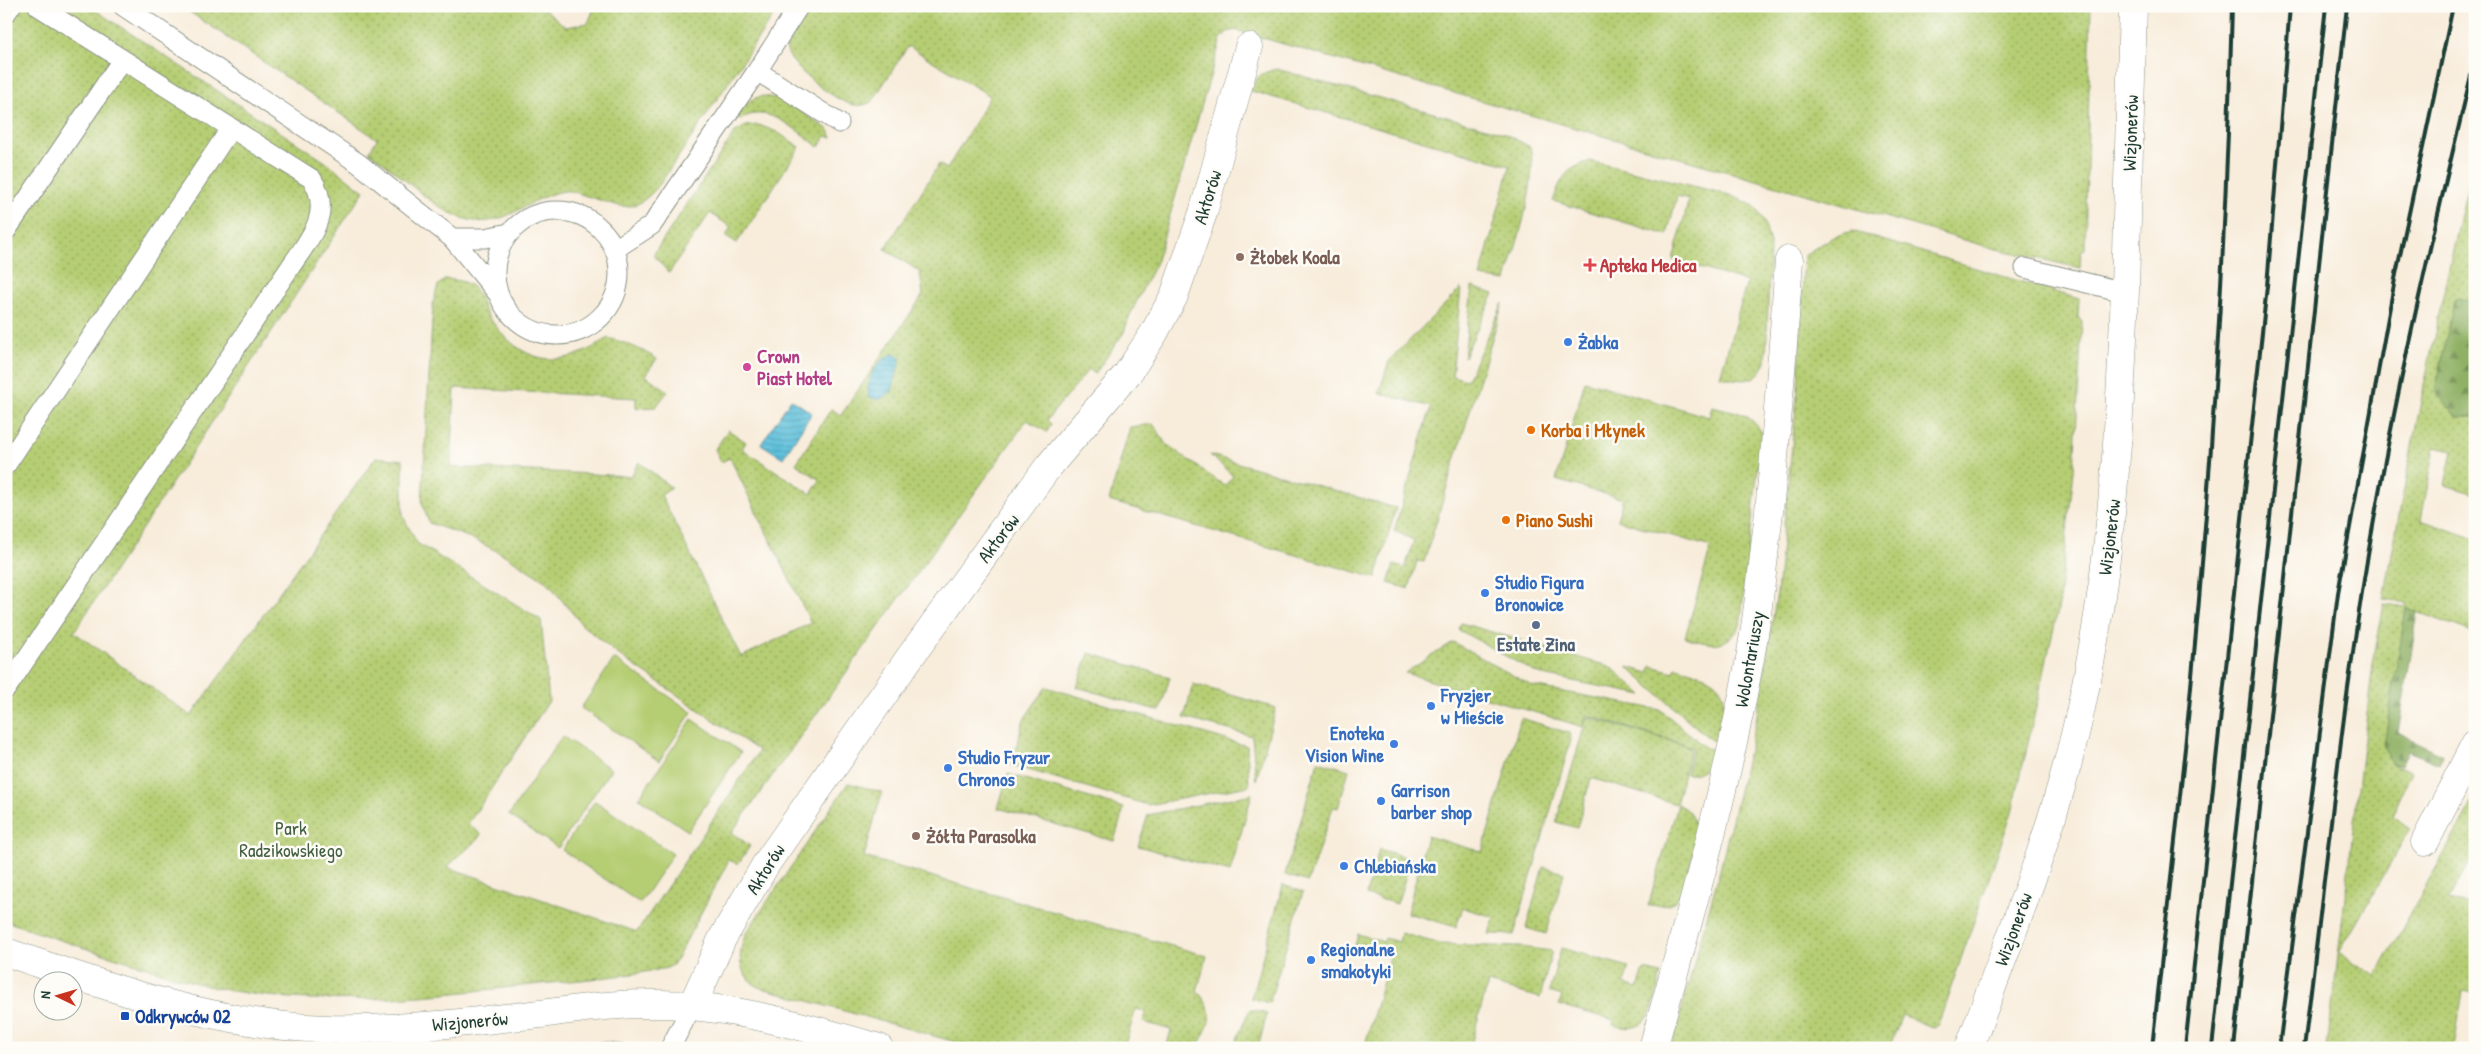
<svg xmlns="http://www.w3.org/2000/svg" width="2481" height="1054" viewBox="0 0 2481 1054" font-family="'Patrick Hand',sans-serif">
	<style>
		.green { fill: url(#green-dots); stroke: #6a8654 }
		.forest { fill: url(#forest-firs); stroke: #58774c }
		.pitch { fill: #b6ce73; stroke: #6a8654 }
		.water { fill: url(#water-rules); stroke: #3e7e88 }
		.lines { fill: none; stroke-linecap: round; stroke-linejoin: round }
		.lane-casing { stroke: #8c9487; stroke-width: 21 }
		.street-casing { stroke: #8c9487; stroke-width: 29 }
		.lane { stroke: #fff; stroke-width: 19 }
		.street { stroke: #fff; stroke-width: 28 }
		.rail { stroke: #1f3d34; stroke-width: 4 }
		.education-dot { fill: #8d6e63; stroke: #fdfcf7; stroke-width: 2 }
		.health-dot { fill: #e0444e; stroke: #fdfcf7; stroke-width: 2 }
		.shop-dot { fill: #3f7fe0; stroke: #fdfcf7; stroke-width: 2 }
		.hotel-dot { fill: #d1479c; stroke: #fdfcf7; stroke-width: 2 }
		.food-dot { fill: #e8710a; stroke: #fdfcf7; stroke-width: 2 }
		.service-dot { fill: #5c6f8a; stroke: #fdfcf7; stroke-width: 2 }
		.transit-dot { fill: #1a4fb4; stroke: #fdfcf7; stroke-width: 2 }
		.labels { text-anchor: middle; stroke-width: 5; stroke-linejoin: round; paint-order: stroke }
		.street-label { font-size: 19px; fill: #1f3d34; stroke: #fdfcf7 }
		.education-label { font-size: 19px; font-weight: bold; fill: #785e54; stroke: #fdfcf7; text-anchor: start }
		.health-label { font-size: 19px; font-weight: bold; fill: #be3a42; stroke: #fdfcf7; text-anchor: start }
		.shop-label { font-size: 19px; font-weight: bold; fill: #366cbe; stroke: #fdfcf7; text-anchor: start }
		.hotel-label { font-size: 19px; font-weight: bold; fill: #b23c85; stroke: #fdfcf7; text-anchor: start }
		.food-label { font-size: 19px; font-weight: bold; fill: #c56008; stroke: #fdfcf7; text-anchor: start }
		.service-label { font-size: 19px; font-weight: bold; fill: #4e5e75; stroke: #fdfcf7 }
		.park-label { font-size: 19px; fill: #456144; stroke: #fdfcf7 }
		.transit-label { font-size: 19px; font-weight: bold; fill: #164399; stroke: #fdfcf7; text-anchor: start }
	</style>
	<defs>
		<pattern id="green-dots" width="8" height="8" patternUnits="userSpaceOnUse" patternTransform="scale(1.25)"><rect width="8" height="8" fill="#b6ce73"/><path d="M2 2h.1M6 6h.1" fill="none" stroke="#93a85f" stroke-width="1.8" stroke-linecap="round"/></pattern>
		<pattern id="forest-firs" width="22" height="20" patternUnits="userSpaceOnUse" patternTransform="scale(1.25)"><rect width="22" height="20" fill="#90b165"/><path d="M5 1l3.5 6h-7zM16 11l3.5 6h-7z" fill="#759154"/></pattern>
		<pattern id="water-rules" width="6" height="5" patternUnits="userSpaceOnUse" patternTransform="scale(1.25)"><rect width="6" height="5" fill="#5cbfdb"/><path d="M0 2.5h6" fill="none" stroke="#4b9cb2"/></pattern>
	</defs>
	<rect width="100%" height="100%" fill="#fdfcf7"/>
	<filter id="ink" filterUnits="userSpaceOnUse"><feTurbulence type="fractalNoise" baseFrequency=".02" numOctaves="2"/><feDisplacementMap in="SourceGraphic" scale="10" xChannelSelector="R" yChannelSelector="G"/><feConvolveMatrix kernelMatrix="1 2 1 2 8 2 1 2 1" color-interpolation-filters="sRGB"/></filter>
	<filter id="wash" filterUnits="userSpaceOnUse"><feTurbulence type="fractalNoise" baseFrequency=".0096" numOctaves="4" result="noise"/><feDisplacementMap in="SourceGraphic" scale="20" xChannelSelector="R" yChannelSelector="G"/><feGaussianBlur stdDeviation="1.12" result="paint"/><feColorMatrix in="noise" values="0 0 0 0 0 0 0 0 0 0 0 0 0 0 0 0 0 1.4 0 .05"/><feComposite in="paint" operator="in"/></filter>
	<g filter="url(#wash)">
		<rect width="100%" height="100%" fill="#f8ecda"/>
		<path class="green" d="M 6,6 L 89,6 L 327,163 L 364,191 L 74,632 L 191,716 L 376,457 L 403,460 L 403,516 L 417,543 L 541,620 L 549,701 L 468,824 L 481,834 L 477,840 L 447,867 L 637,932 L 759,751 L 616,653 L 582,625 L 548,583 L 508,557 L 471,538 L 429,523 L 422,503 L 433,303 L 438,285 L 446,279 C 456,280 468,281 475,289 C 480,295 482,306 486,313 C 520,364 558,373 608,338 C 627,343 641,349 657,359 L 645,375 L 668,391 L 656,407 L 636,408 L 636,398 L 455,388 L 451,467 L 631,476 L 639,462 L 672,488 L 661,495 L 741,657 L 811,623 L 730,458 L 721,462 L 715,449 L 728,430 L 746,442 L 742,449 L 811,494 L 820,480 L 796,464 L 831,409 L 841,415 L 923,295 L 920,272 L 885,249 L 939,164 L 947,169 L 990,96 L 908,46 L 872,102 C 864,105 858,107 850,104 C 833,99 786,65 786,46 C 787,32 801,17 809,6 L 2091,6 L 2085,249 L 2081,251 L 2080,268 L 1992,248 L 1235,30 L 1227,32 L 1221,39 L 1157,260 L 1130,315 L 1124,332 L 1095,374 L 1089,369 L 1047,420 L 1051,424 L 1047,432 L 1027,420 L 732,832 L 750,846 L 738,864 L 729,860 L 674,964 L 667,968 C 617,978 565,981 513,987 C 417,997 323,1008 227,990 C 198,985 170,975 143,966 C 97,952 51,938 6,921 Z
			M 181,6 L 541,6 L 566,27 L 588,23 L 595,6 L 780,6 L 660,184 C 631,219 621,205 583,195 C 577,193 571,190 565,191 C 531,195 506,229 469,220 C 433,211 400,172 369,152 L 377,139 Z
			M 1277,69 L 1504,133 L 1530,147 C 1539,183 1515,246 1506,281 L 1480,277 L 1510,166 L 1251,91 C 1257,75 1261,73 1277,69 Z
			M 763,96 L 782,99 L 829,130 L 832,138 L 826,136 L 819,147 C 797,131 767,102 741,119 L 735,117 C 743,104 748,99 763,96 Z
			M 759,125 L 777,132 L 800,147 L 737,243 L 726,236 L 731,227 L 710,213 L 669,273 L 653,255 L 735,132 L 746,126 Z
			M 2475,157 L 2475,342 L 2459,416 L 2475,417 L 2475,494 L 2445,485 L 2452,451 L 2435,447 L 2421,520 L 2475,539 L 2475,633 L 2406,608 L 2391,764 L 2412,771 L 2392,816 L 2411,828 L 2339,953 L 2376,976 L 2475,798 L 2475,853 L 2448,900 L 2475,905 L 2475,993 L 2463,991 L 2454,1048 L 2327,1048 L 2373,663 L 2384,604 L 2406,607 L 2406,603 L 2384,599 C 2410,451 2439,303 2475,157 Z
			M 1590,161 L 1730,195 L 1754,206 L 1764,221 L 1770,244 L 1766,361 C 1758,385 1740,381 1720,376 L 1747,282 L 1673,260 L 1689,199 L 1677,196 L 1667,235 L 1553,201 C 1562,177 1564,170 1590,161 Z
			M 1852,231 L 2079,299 L 2078,317 L 2082,322 L 2074,471 L 2058,610 L 2013,809 L 1938,1025 L 1932,1027 L 1902,1015 L 1889,1048 L 1671,1048 L 1719,873 L 1756,721 L 1777,593 L 1798,387 L 1804,255 L 1833,237 Z
			M 1472,287 L 1494,294 L 1464,357 Z
			M 1461,288 L 1452,376 L 1467,380 L 1503,303 L 1424,562 L 1417,561 L 1409,589 L 1388,583 L 1394,565 L 1405,568 L 1414,540 L 1394,531 L 1431,407 L 1379,393 L 1389,361 Z
			M 1585,381 L 1709,417 L 1712,406 C 1735,412 1749,411 1762,433 L 1740,626 C 1726,651 1707,644 1685,637 L 1711,547 L 1617,520 L 1623,499 L 1556,480 Z
			M 1153,424 L 1166,444 L 1225,486 L 1233,476 L 1210,455 L 1396,508 L 1376,578 L 1109,501 L 1130,427 Z
			M 1461,623 L 1611,667 L 1643,695 L 1538,674 L 1459,630 Z
			M 1453,642 L 1532,686 L 1661,710 L 1706,748 L 1716,750 C 1712,764 1702,776 1686,774 L 1693,747 L 1586,715 L 1583,727 L 1405,673 Z
			M 1089,653 L 1170,677 L 1160,711 L 1077,687 Z
			M 1651,666 L 1674,672 L 1676,667 C 1730,680 1729,691 1718,741 L 1711,740 L 1627,667 L 1649,673 Z
			M 1193,684 L 1276,708 L 1256,780 L 1252,736 L 1184,718 Z
			M 1046,687 L 1247,746 L 1249,786 L 1148,805 L 1011,765 L 1024,719 Z
			M 1587,717 L 1691,747 L 1676,804 L 1591,778 L 1577,828 L 1556,822 Z
			M 1521,718 L 1569,733 L 1571,740 L 1514,935 L 1489,934 L 1494,917 L 1463,908 L 1456,927 L 1407,913 L 1427,836 L 1482,852 Z
			M 1318,761 L 1349,770 L 1338,808 L 1333,807 L 1308,882 L 1285,875 Z
			M 1008,774 L 1124,808 L 1114,841 L 998,808 Z
			M 848,783 L 882,792 L 864,857 L 1207,956 L 1197,991 C 1218,1013 1209,1024 1197,1048 L 1166,1048 L 1171,1030 L 1143,1022 L 1146,1012 L 1136,1009 L 1124,1048 L 977,1048 L 758,987 C 737,973 737,955 746,933 Z
			M 1252,794 L 1230,872 L 1138,846 L 1148,815 Z
			M 1678,804 L 1689,812 L 1697,827 C 1696,842 1686,893 1675,901 C 1667,906 1657,905 1648,906 Z
			M 1379,849 L 1411,859 L 1397,904 L 1366,895 Z
			M 1543,867 L 1564,873 L 1546,934 L 1526,928 Z
			M 1283,885 L 1303,892 L 1269,1003 L 1251,998 Z
			M 1401,933 L 1440,944 L 1520,947 L 1552,951 L 1540,998 L 1488,983 L 1470,1048 L 1364,1048 L 1390,957 L 1355,946 L 1358,934 L 1384,942 L 1385,938 L 1399,942 Z
			M 1561,948 L 1629,967 L 1624,984 L 1638,988 L 1644,970 L 1661,974 C 1653,1005 1653,1037 1613,1025 L 1614,1020 L 1559,1005 L 1562,996 L 1549,992 Z
			M 1250,1009 L 1267,1014 L 1258,1048 L 1233,1048 Z"/>
		<path class="forest" d="M 2455,297 L 2475,303 L 2475,417 L 2458,417 L 2435,392 Z
			M 2406,608 L 2418,612 L 2398,732 L 2443,755 L 2439,764 L 2408,751 L 2401,765 L 2391,764 L 2384,745 Z
			M 603,1042 L 623,1044 L 628,1048 L 548,1048 Z"/>
		<path class="pitch" d="M 614,659 L 692,712 L 659,761 L 581,708 Z
			M 692,719 L 741,752 L 688,831 L 639,798 Z
			M 562,736 L 611,769 L 558,848 L 509,815 Z
			M 595,801 L 673,854 L 640,903 L 562,850 Z"/>
		<path class="water" d="M 893,354 L 901,357 L 892,391 L 879,400 L 869,397 C 865,380 877,360 893,354 Z
			M 791,399 L 812,413 L 783,458 L 761,444 Z"/>
	</g>
	<g filter="url(#ink)">
		<g class="lines">
			<defs>
				<path id="lane" d="M 123,6 L 358,163 L 452,238 L 499,295
					M 6,13 L 11,6
					M 757,71 L 799,6
					M495 273a62 62 0 1 1 124 0a62 62 0 1 1-124 0Z
					M 6,231 L 122,60
					M 452,238 L 485,238 L 509,233
					M 615,249 L 652,225 L 757,71 L 839,123
					M 2025,268 L 2124,292
					M 6,465 L 231,128
					M 6,689 L 289,269 C 308,240 334,214 312,179 L 38,6
					M 670,1048 L 692,1006"/>
				<path id="street" d="M 2425,842 L 2475,744
					M 6,952 C 110,988 215,1025 326,1029 C 397,1031 470,1022 540,1014 C 578,1009 617,1003 656,1004 C 732,1005 806,1027 879,1048
					M 692,1006 L 722,939 L 766,864 L 910,657 L 1048,467 L 1128,373 L 1154,333 L 1174,296 L 1203,213 L 1249,47
					M 1653,1048 C 1688,923 1724,797 1748,669 C 1758,620 1762,570 1768,521 C 1777,434 1783,347 1789,260
					M 1969,1048 C 2011,936 2056,825 2081,708 C 2111,570 2120,430 2125,289 C 2128,195 2131,101 2133,6"/>
			</defs>
			<use href="#lane" class="lane-casing"/>
			<use href="#street" class="street-casing"/>
			<use href="#lane" class="lane"/>
			<use href="#street" class="street"/>
			<path class="rail" d="M 2152,1048 C 2164,935 2178,822 2189,708 C 2212,475 2226,240 2232,6
				M 2185,1048 L 2267,286 L 2290,6
				M 2212,1048 L 2326,6
				M 2234,1048 L 2347,6
				M 2279,1048 L 2338,593 L 2395,279 L 2453,6
				M 2304,1048 C 2324,888 2340,726 2366,567 C 2394,396 2434,228 2475,59"/>
		</g>
	</g>
	<g class="education-dot">
		<circle cx="1240" cy="257" r="5"/>
		<circle cx="916" cy="836" r="5"/>
	</g>
	<path class="health-dot" d="M1587.5 257.5h5v5h5v5h-5v5h-5v-5h-5v-5h5z"/>
	<g class="shop-dot">
		<circle cx="1568" cy="342" r="5"/>
		<circle cx="1485" cy="593" r="5"/>
		<circle cx="1431" cy="706" r="5"/>
		<circle cx="1394" cy="744" r="5"/>
		<circle cx="948" cy="768" r="5"/>
		<circle cx="1381" cy="801" r="5"/>
		<circle cx="1344" cy="866" r="5"/>
		<circle cx="1311" cy="960" r="5"/>
	</g>
	<circle class="hotel-dot" cx="747" cy="367" r="5"/>
	<g class="food-dot">
		<circle cx="1531" cy="430" r="5"/>
		<circle cx="1506" cy="520" r="5"/>
	</g>
	<circle class="service-dot" cx="1536" cy="625" r="5"/>
	<rect class="transit-dot" x="120" y="1011" width="10" height="10" rx="2.5"/>
	<g class="labels">
		<g class="street-label">
			<text transform="translate(2130 133) rotate(-88)" y="7">Wizjonerów</text>
			<text transform="translate(1207 197) rotate(-73)" y="7">Aktorów</text>
			<text transform="translate(2109 537) rotate(-83)" y="7">Wizjonerów</text>
			<text transform="translate(998 538) rotate(-53)" y="7">Aktorów</text>
			<text transform="translate(1749 659) rotate(-80)" y="7">Wolontariuszy</text>
			<text transform="translate(765 869) rotate(-58)" y="7">Aktorów</text>
			<text transform="translate(2013 929) rotate(-70)" y="7">Wizjonerów</text>
			<text transform="translate(470 1021) rotate(-5)" y="7">Wizjonerów</text>
		</g>
		<g class="education-label">
			<text x="1250" y="264">Żłobek Koala</text>
			<text x="926" y="843">Żółta Parasolka</text>
		</g>
		<g class="health-label">
			<text x="1600" y="272">Apteka Medica</text>
		</g>
		<g class="shop-label">
			<text x="1578" y="349">Żabka</text>
			<text x="1495" y="589">Studio Figura<tspan x="1495" dy="22">Bronowice</tspan></text>
			<text x="1441" y="702">Fryzjer<tspan x="1441" dy="22">w Mieście</tspan></text>
			<text x="1384" y="740" text-anchor="end">Enoteka<tspan x="1384" dy="22">Vision Wine</tspan></text>
			<text x="958" y="764">Studio Fryzur<tspan x="958" dy="22">Chronos</tspan></text>
			<text x="1391" y="797">Garrison<tspan x="1391" dy="22">barber shop</tspan></text>
			<text x="1354" y="873">Chlebiańska</text>
			<text x="1321" y="956">Regionalne<tspan x="1321" dy="22">smakołyki</tspan></text>
		</g>
		<g class="hotel-label">
			<text x="757" y="363">Crown<tspan x="757" dy="22">Piast Hotel</tspan></text>
		</g>
		<g class="food-label">
			<text x="1541" y="437">Korba i Młynek</text>
			<text x="1516" y="527">Piano Sushi</text>
		</g>
		<g class="service-label">
			<text x="1536" y="651">Estate Zina</text>
		</g>
		<g class="park-label">
			<text x="291" y="835">Park<tspan x="291" dy="22">Radzikowskiego</tspan></text>
		</g>
		<g class="transit-label">
			<text x="135" y="1023">Odkrywców 02</text>
		</g>
	</g>
	<rect width="2481" height="1054" fill="none" stroke="#fdfcf7" stroke-width="25"/>
	<g transform="translate(58 996) rotate(275)"><circle r="24" fill="#fdfcf7" stroke="#a4b0a9"/>
	<path d="M0-4L9 19L0 12L-9 19Z" fill="#c8321e"/>
	<text y="-8" font-size="14" font-weight="bold" text-anchor="middle" fill="#1f3d34">N</text>
	</g>
</svg>
